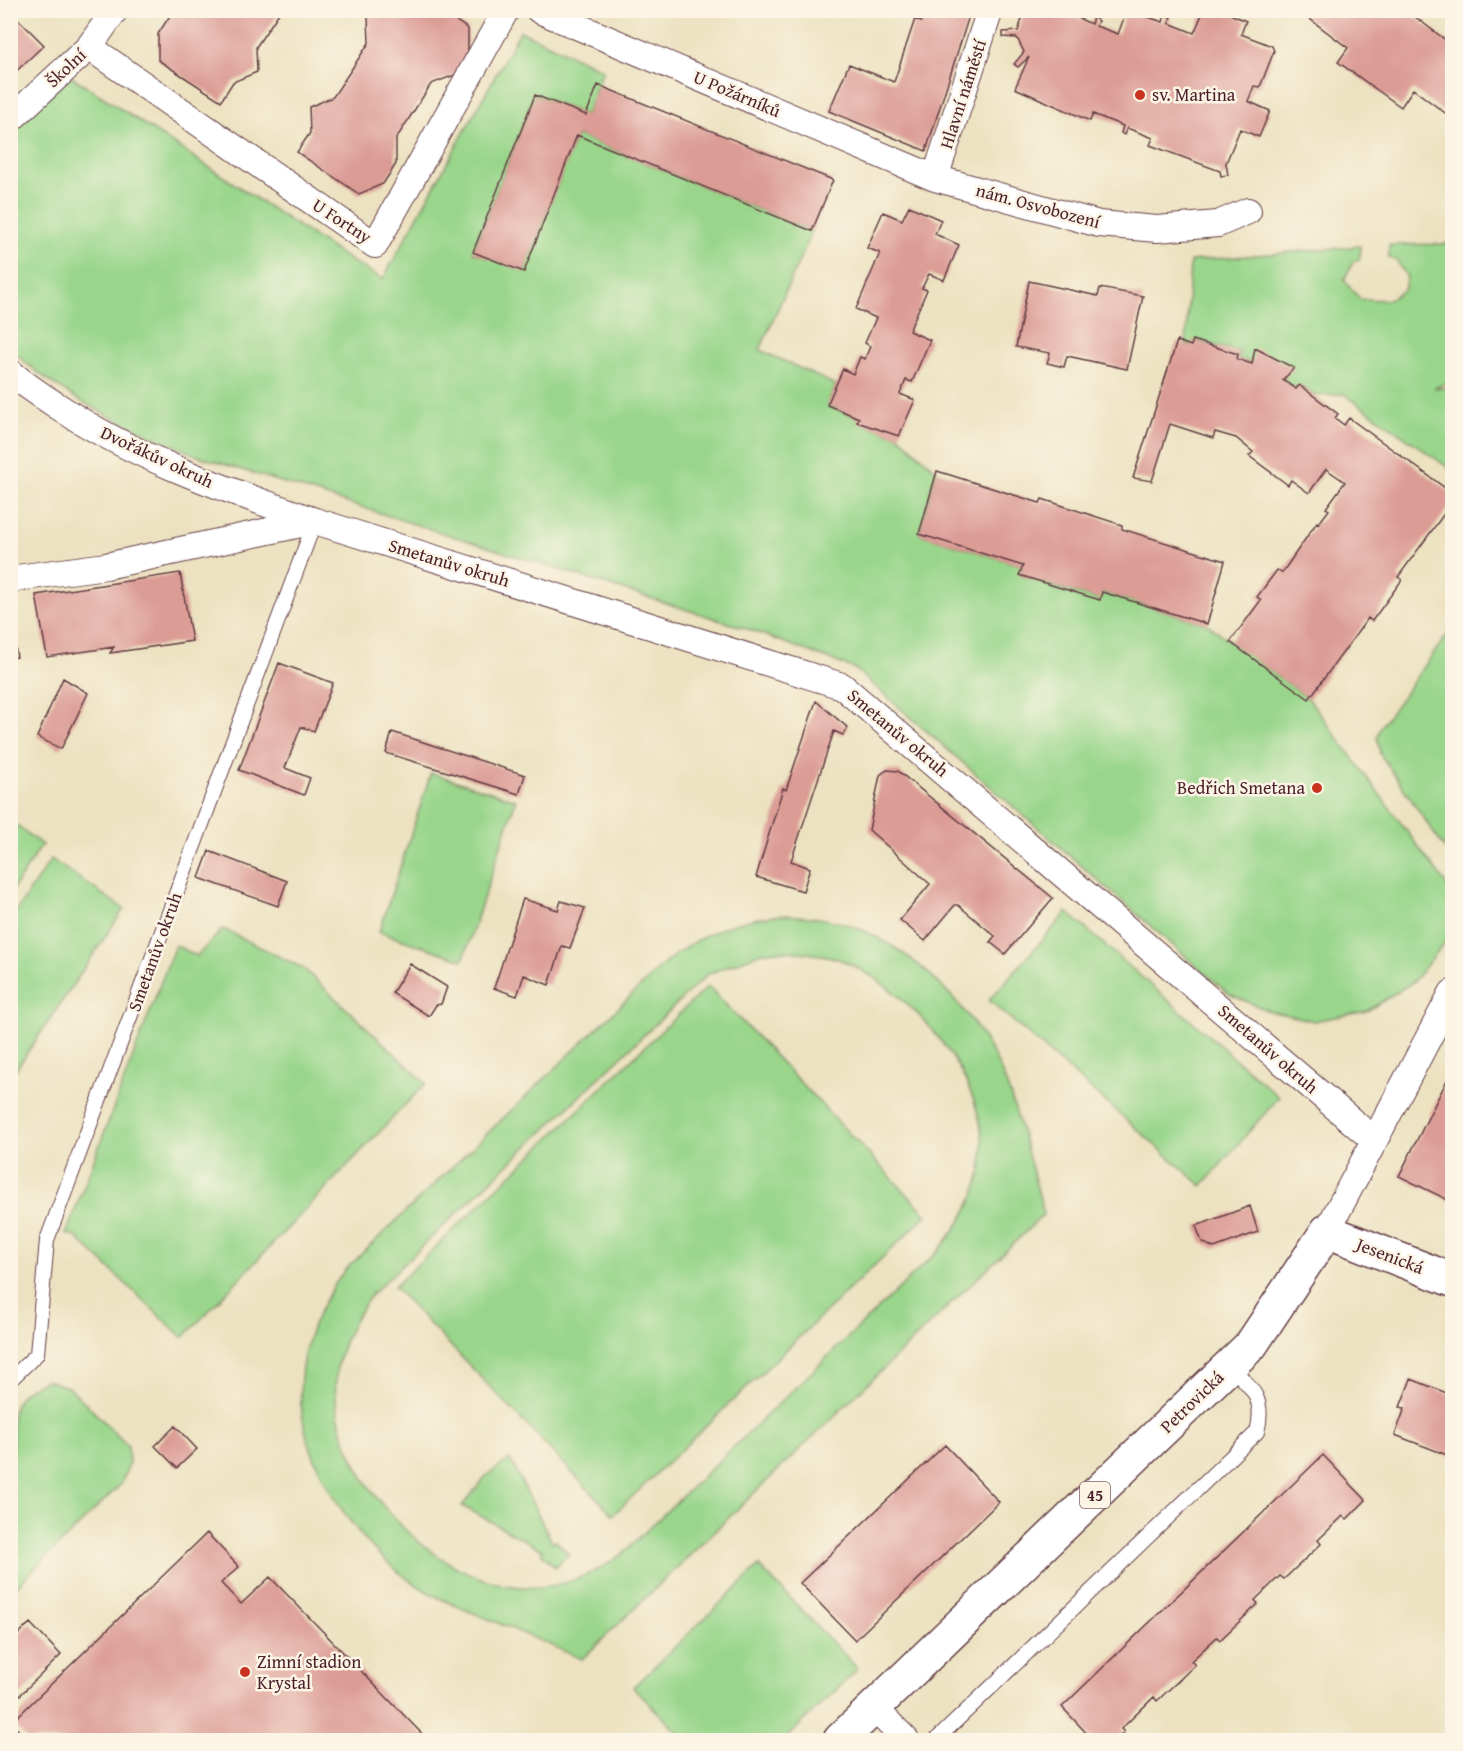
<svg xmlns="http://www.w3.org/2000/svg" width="1463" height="1751" viewBox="0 0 1463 1751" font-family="'Gentium Book Plus',serif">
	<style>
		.green { fill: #99d68b; stroke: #727a5b; stroke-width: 1.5; fill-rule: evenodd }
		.building { fill: #dc9c96 }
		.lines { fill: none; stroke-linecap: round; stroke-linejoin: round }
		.service-casing { stroke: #623c42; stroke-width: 16 }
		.minor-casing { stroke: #623c42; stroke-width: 28 }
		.primary-casing { stroke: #623c42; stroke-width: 36 }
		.service { stroke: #fff; stroke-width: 14 }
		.minor { stroke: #fff; stroke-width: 26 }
		.primary { stroke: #fff; stroke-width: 33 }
		.poi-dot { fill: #c8321e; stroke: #fcf5e5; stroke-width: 2 }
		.labels { text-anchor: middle; stroke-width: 5; stroke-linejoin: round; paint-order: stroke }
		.shield { fill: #fcf5e5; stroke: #7f5f63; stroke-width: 1.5 }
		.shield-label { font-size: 16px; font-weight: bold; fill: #4a1f2b }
		.street-label { font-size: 18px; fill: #4a1f2b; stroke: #fcf5e5 }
		.poi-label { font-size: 18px; fill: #4a1f2b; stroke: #fcf5e5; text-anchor: start }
	</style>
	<rect width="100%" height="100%" fill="#fcf5e5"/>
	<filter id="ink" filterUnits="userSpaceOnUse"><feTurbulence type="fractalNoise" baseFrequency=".0167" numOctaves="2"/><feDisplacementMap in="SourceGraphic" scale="12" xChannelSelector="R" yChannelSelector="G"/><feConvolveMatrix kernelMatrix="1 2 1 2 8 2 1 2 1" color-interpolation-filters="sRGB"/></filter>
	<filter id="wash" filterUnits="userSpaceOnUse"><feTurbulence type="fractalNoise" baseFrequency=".008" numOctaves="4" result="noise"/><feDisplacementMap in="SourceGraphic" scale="24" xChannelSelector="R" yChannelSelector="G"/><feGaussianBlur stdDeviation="1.35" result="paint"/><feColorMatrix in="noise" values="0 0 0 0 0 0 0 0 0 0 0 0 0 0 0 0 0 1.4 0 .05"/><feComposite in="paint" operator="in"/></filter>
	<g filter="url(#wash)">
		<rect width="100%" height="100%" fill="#ece2c1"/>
		<path class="green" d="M 520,31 L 603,70 L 586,115 L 535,95 L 473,252 L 524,271 L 577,135 L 812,231 L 760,350 L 836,385 L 827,405 L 859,418 L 858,422 L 899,436 L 937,471 L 919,534 L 1023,566 L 1019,575 L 1099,600 L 1102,592 L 1207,624 L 1309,699 L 1449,888 L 1452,900 L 1452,934 L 1413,982 L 1367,1011 L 1314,1021 L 1269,1011 L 1229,994 L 855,669 L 748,629 L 198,456 C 133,428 62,400 11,349 L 10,131 L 71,76 L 354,263 L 383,279 Z
			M 1452,244 L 1452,381 L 1434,388 L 1452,388 L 1452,470 L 1344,394 L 1315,396 L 1300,385 L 1296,389 L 1253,363 L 1237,359 L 1240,352 L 1195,340 L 1191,346 L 1186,343 L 1190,261 L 1360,246 L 1360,259 L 1353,262 L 1344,280 L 1360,299 L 1388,300 L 1404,290 L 1407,277 L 1397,261 L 1389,258 L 1389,245 Z
			M 1452,628 L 1452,837 L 1444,848 L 1380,754 L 1377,737 L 1381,726 Z
			M 431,773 L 516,800 L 463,960 L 379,932 Z
			M 11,821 L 42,845 L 11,892 Z
			M 51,859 L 124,909 L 11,1077 L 11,919 Z
			M 1067,912 L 1279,1097 L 1202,1186 L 989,1000 Z
			M 787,915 C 813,917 838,919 862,930 C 925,958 982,1019 1006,1083 C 1022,1125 1032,1171 1044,1214 L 582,1659 C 552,1646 523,1633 493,1621 C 469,1611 445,1603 423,1589 C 388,1568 359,1536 337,1502 C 286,1422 288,1346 345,1270 L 665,963 C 700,933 740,917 787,915 ZM 786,951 C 807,953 829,954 848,963 C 921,998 1001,1094 979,1179 C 972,1207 957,1229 939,1250 L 622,1554 C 592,1576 559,1590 521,1587 C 428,1580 327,1470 336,1376 C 339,1345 354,1318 372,1294 L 708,974 L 763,952 Z
			M 223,929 L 303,968 L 426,1083 L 183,1338 L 76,1237 L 66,1234 L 175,945 L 197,956 Z
			M 708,986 L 927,1215 L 613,1515 L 394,1287 Z
			M 47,1380 L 70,1388 L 128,1446 L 129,1464 L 121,1484 L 11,1592 L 10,1462 L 13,1460 C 15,1423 0,1397 47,1380 Z
			M 510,1459 L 552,1542 L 555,1540 L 569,1554 L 555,1567 L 541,1553 L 543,1550 L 462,1506 L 485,1477 Z
			M 759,1566 L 858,1669 L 784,1740 L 685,1740 L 633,1687 Z"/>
		<g id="blocks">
			<path class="building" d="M 180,10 L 281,10 L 256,47 L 257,72 L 233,82 L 221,101 L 158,60 L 158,34 L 171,14 Z
				M 384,10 L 440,10 L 468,29 L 468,56 L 455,75 L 431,84 L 396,139 L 396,164 L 383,184 L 359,194 L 297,152 L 310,133 L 309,107 L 333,97 L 369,43 L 368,17 Z
				M 926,10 L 956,10 L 969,16 L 926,151 L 829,111 L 849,64 L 894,82 L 915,19 L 921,22 Z
				M 1017,10 L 1070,10 L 1069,14 L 1091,24 L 1093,17 L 1098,21 L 1096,26 L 1118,34 L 1127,10 L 1163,22 L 1165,15 L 1171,17 L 1169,23 L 1194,33 L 1204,10 L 1221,10 L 1246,21 L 1241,34 L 1272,46 L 1274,51 L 1260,87 L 1254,86 L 1248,101 L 1270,111 L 1259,137 L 1240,129 L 1226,163 L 1228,175 L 1221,176 L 1220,171 L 1150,145 L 1153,138 L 1127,128 L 1124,135 L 1121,133 L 1123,126 L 1093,114 L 1090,121 L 1015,88 L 1029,57 L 1018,67 L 1014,64 L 1024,52 L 1017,38 L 1003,37 L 1003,32 L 1018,31 L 1023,16 Z
				M 1298,10 L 1406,10 L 1447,41 L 1452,35 L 1452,118 L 1413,89 L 1401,107 L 1338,62 L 1348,48 Z
				M 14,15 L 44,45 L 10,77 L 10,18 Z
				M 598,85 L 833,180 L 812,231 L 577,135 L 524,272 L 473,252 L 535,95 L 586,115 Z
				M 909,206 L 941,220 L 935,234 L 959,245 L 944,280 L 929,274 L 922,288 L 927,290 L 909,331 L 930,340 L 912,382 L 906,380 L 900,394 L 915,400 L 899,436 L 857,422 L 859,418 L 827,405 L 843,369 L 853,374 L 860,357 L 865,359 L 870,346 L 865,343 L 876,318 L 856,309 L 880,253 L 867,248 L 883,212 L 902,220 Z
				M 1029,281 L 1098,296 L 1100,288 L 1143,296 L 1127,369 L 1067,356 L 1064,367 L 1047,363 L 1050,353 L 1016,347 Z
				M 1193,340 L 1238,354 L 1237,359 L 1252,364 L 1255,348 L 1294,368 L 1283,380 L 1296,389 L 1299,385 L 1338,414 L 1335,418 L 1344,425 L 1349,418 L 1452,493 L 1452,503 L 1398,577 L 1402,580 L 1372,621 L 1368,618 L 1309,699 L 1230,642 L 1261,600 L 1257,597 L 1277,570 L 1282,573 L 1317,522 L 1319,523 L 1329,510 L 1326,508 L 1345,482 L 1326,469 L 1309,493 L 1291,480 L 1288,485 L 1249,456 L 1253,452 L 1236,438 L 1215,432 L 1213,438 L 1170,424 L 1152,481 L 1133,478 L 1177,341 L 1191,346 Z
				M 937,471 L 1040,503 L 1042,499 L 1122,525 L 1122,529 L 1225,561 L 1207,624 L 1102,592 L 1100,600 L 1019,575 L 1023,566 L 919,534 Z
				M 180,573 L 192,641 L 110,653 L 114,647 L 47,657 L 36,595 Z
				M 10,621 L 17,657 L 10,658 Z
				M 279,663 L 333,683 L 314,731 L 301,727 L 285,768 L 310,778 L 304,795 L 239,770 Z
				M 63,678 L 88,693 L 61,749 L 37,737 Z
				M 816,701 L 848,728 L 843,735 L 834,731 L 791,861 L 810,868 L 803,891 L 756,877 L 783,788 L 786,790 Z
				M 392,732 L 525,775 L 519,794 L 386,753 Z
				M 887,770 L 898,771 L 1053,898 L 1005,954 L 990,942 L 995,936 L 958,905 L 955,905 L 925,941 L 900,920 L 930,884 L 869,830 L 880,775 Z
				M 209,851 L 287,881 L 278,906 L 199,878 Z
				M 523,899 L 558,910 L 561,901 L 585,908 L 570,948 L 562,946 L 549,985 L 524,975 L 517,996 L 494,988 Z
				M 410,964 L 447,987 L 441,1004 L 436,1005 L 429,1016 L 392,993 Z
				M 1452,1070 L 1452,1196 L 1450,1201 L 1399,1176 Z
				M 1250,1206 L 1258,1232 L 1214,1248 L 1202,1242 L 1196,1226 Z
				M 1411,1379 L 1452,1395 L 1452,1457 L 1395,1435 L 1405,1408 L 1400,1407 Z
				M 175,1426 L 197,1449 L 177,1468 L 155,1446 Z
				M 945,1445 L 999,1502 L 855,1640 L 800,1583 Z
				M 1323,1455 L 1366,1500 L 1347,1519 L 1343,1516 L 1318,1540 L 1321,1544 L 1284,1579 L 1280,1576 L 1255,1600 L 1258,1604 L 1220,1640 L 1217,1637 L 1191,1661 L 1195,1665 L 1157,1701 L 1154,1697 L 1121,1729 L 1124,1732 L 1116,1740 L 1093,1740 L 1062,1707 Z
				M 207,1533 L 239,1567 L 221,1583 L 241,1604 L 270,1577 L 428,1740 L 28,1740 L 11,1723 Z
				M 30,1623 L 61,1655 L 20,1695 L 10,1685 L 10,1642 Z"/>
		</g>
	</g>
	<g filter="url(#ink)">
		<use href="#blocks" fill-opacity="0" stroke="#623c42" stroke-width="1.5"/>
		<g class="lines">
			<defs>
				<path id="service" d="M 10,1380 L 37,1354 L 47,1240 L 315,521
					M 936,1740 L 1257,1432 C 1266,1399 1252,1388 1230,1366"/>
				<path id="minor" d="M 539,10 L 935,178 L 1099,224 L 1157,229 L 1218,224 L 1248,211
					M 89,47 L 375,245 L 506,10
					M 10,120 L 89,47 L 115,10
					M 935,178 L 990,10
					M 10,372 C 25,385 42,396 59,407 C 137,459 227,490 315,521 L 842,686 L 1374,1140
					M 10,579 L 106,566 L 315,521
					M 1327,1231 L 1452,993
					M 874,1708 L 906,1740"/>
				<path id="primary" d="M 840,1740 L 1251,1345 L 1327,1231 L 1452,1280"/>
			</defs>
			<use href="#service" class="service-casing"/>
			<use href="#minor" class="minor-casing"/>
			<use href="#primary" class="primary-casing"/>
			<use href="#service" class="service"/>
			<use href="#minor" class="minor"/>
			<use href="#primary" class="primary"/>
		</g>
	</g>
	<g class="poi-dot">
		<circle cx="1140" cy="95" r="6"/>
		<circle cx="1317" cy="788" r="6"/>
		<circle cx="245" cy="1672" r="6"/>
	</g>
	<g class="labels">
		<rect class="shield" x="1080" y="1482" width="30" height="26" rx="4.5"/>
		<g class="shield-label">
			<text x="1095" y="1501">45</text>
		</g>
		<g class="street-label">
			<text transform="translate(66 68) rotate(-43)" y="6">Školní</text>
			<text transform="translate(737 94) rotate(23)" y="6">U Požárníků</text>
			<text transform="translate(963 94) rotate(-72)" y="6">Hlavní náměstí</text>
			<text transform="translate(1038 206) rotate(15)" y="6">nám. Osvobození</text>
			<text transform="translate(342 221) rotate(33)" y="6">U Fortny</text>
			<text transform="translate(157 457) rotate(25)" y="6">Dvořákův okruh</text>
			<text transform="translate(449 563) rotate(17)" y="6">Smetanův okruh</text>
			<text transform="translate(898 733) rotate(40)" y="6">Smetanův okruh</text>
			<text transform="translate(155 952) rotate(-70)" y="6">Smetanův okruh</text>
			<text transform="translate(1268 1049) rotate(41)" y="6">Smetanův okruh</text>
			<text transform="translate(1390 1256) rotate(21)" y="6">Jesenická</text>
			<text transform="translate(1192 1402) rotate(-44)" y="6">Petrovická</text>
		</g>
		<g class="poi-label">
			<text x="1152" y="101">sv. Martina</text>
			<text x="1305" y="794" text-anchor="end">Bedřich Smetana</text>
			<text x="257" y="1668">Zimní stadion<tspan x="257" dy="21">Krystal</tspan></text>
		</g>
	</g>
	<rect width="1463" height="1751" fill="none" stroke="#fcf5e5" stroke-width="36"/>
</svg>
